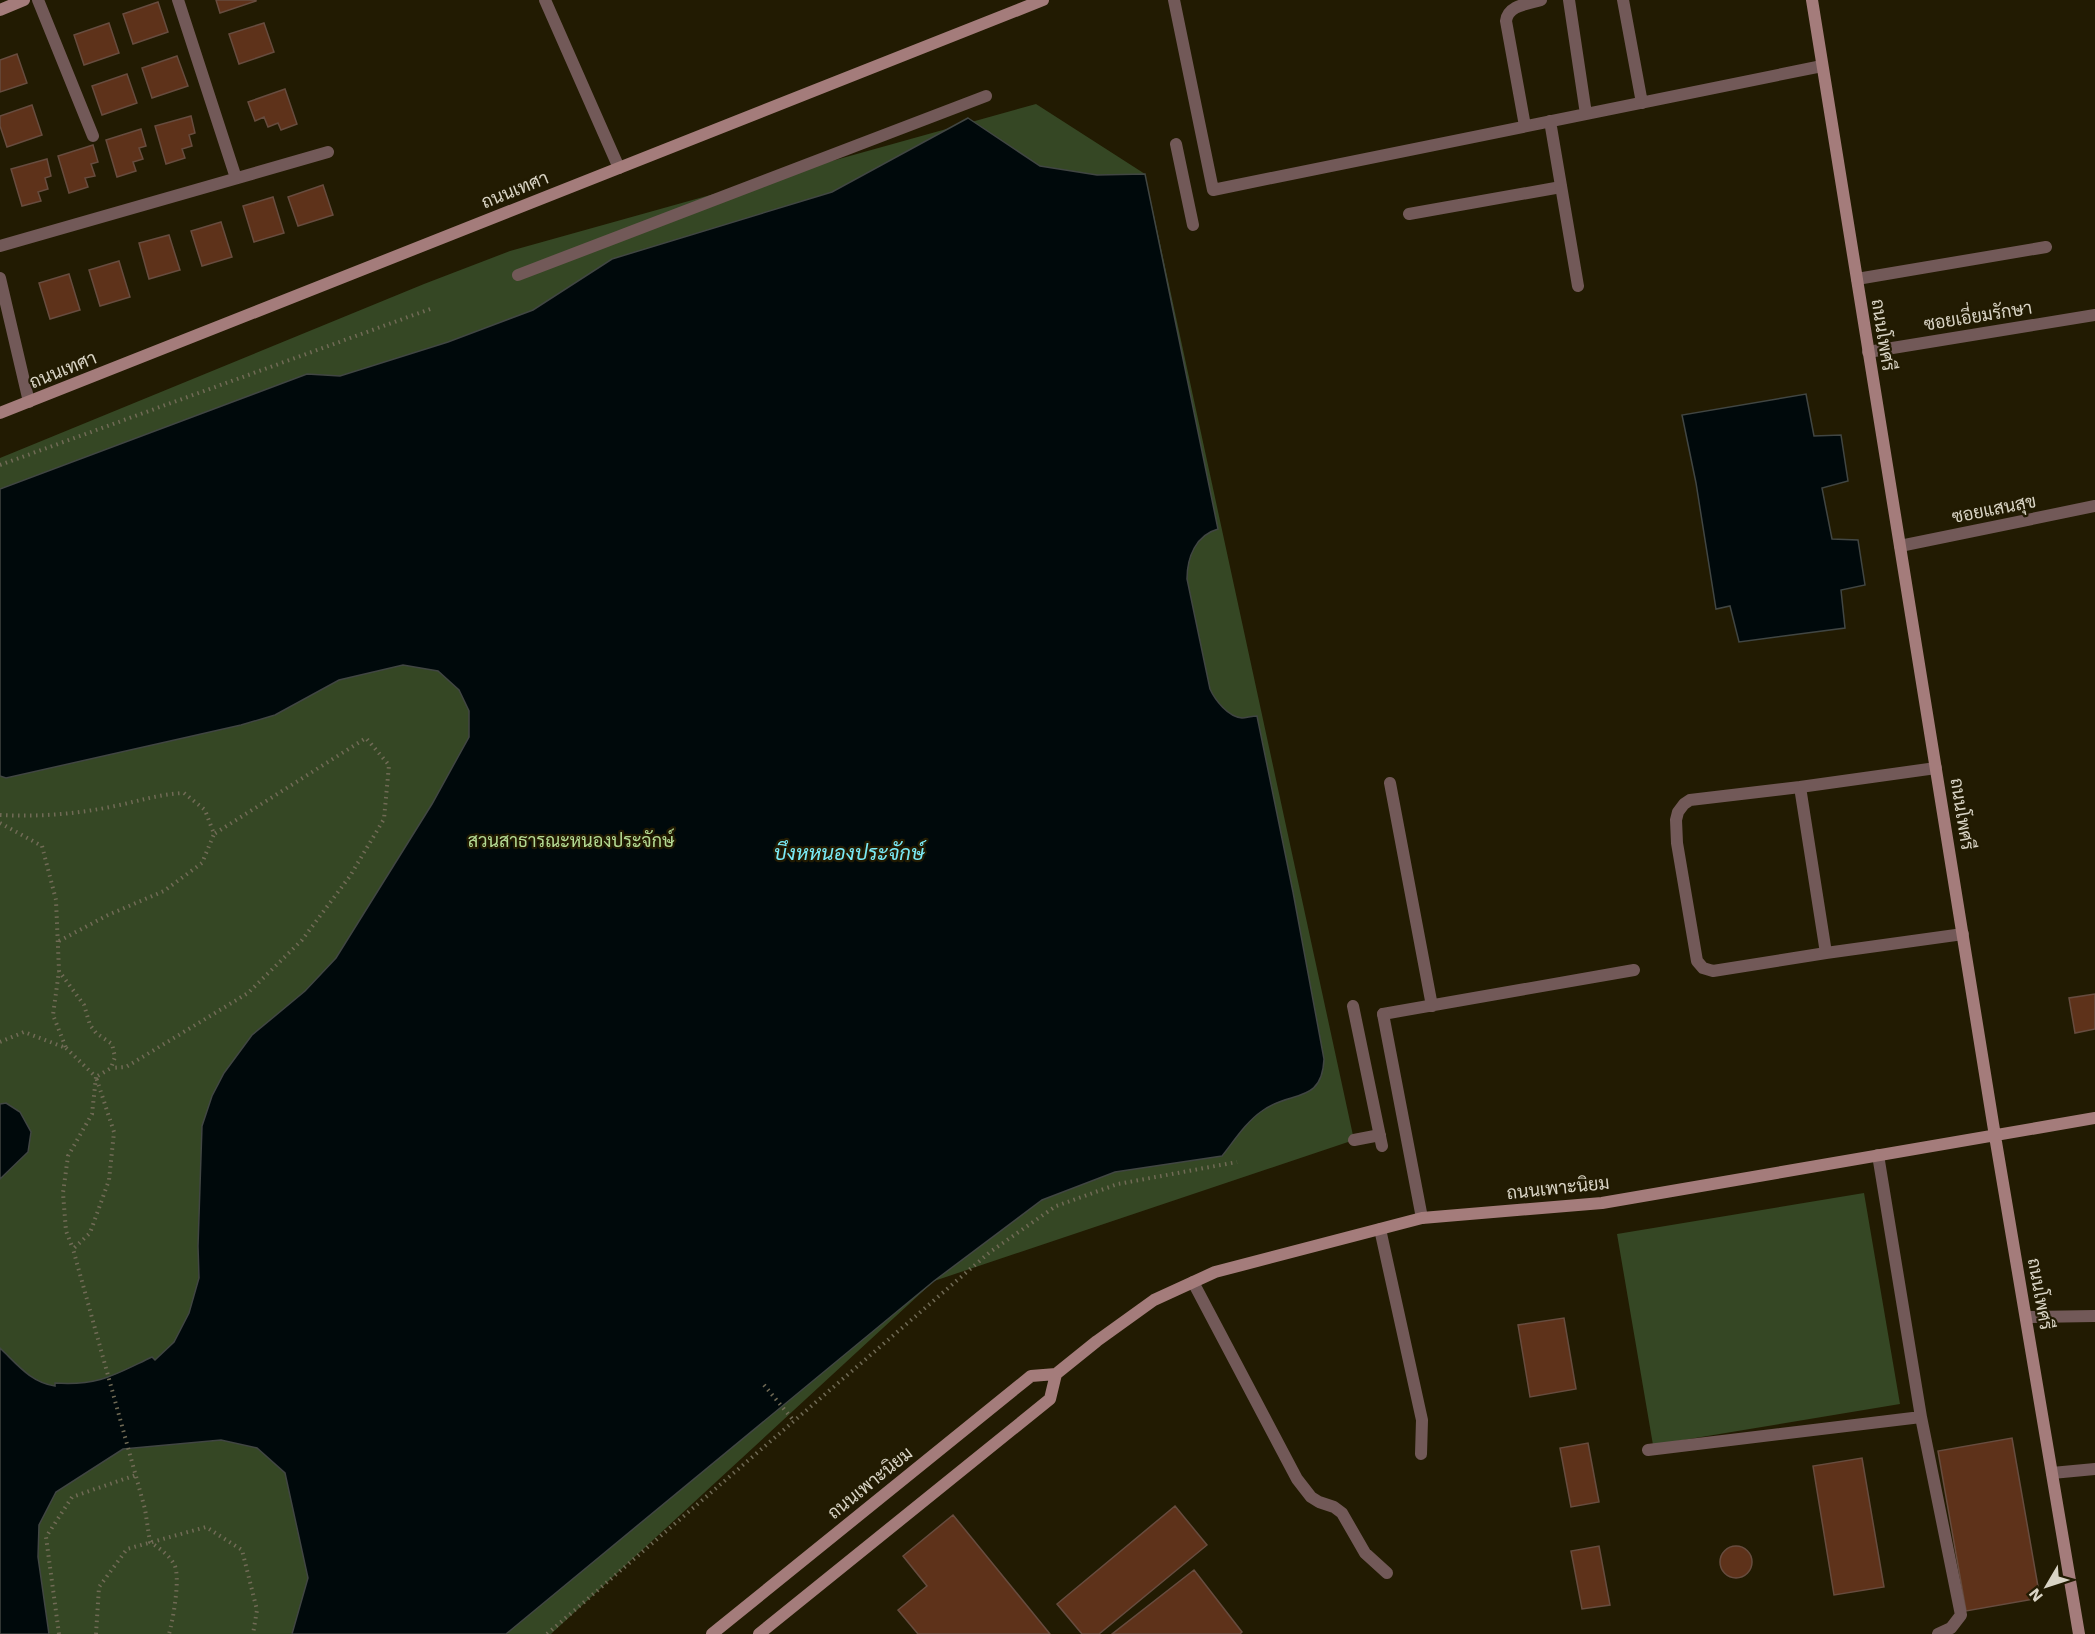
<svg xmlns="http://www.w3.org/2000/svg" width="2095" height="1634" viewBox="0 0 2095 1634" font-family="'Work Sans',Sarabun,sans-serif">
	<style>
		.green { fill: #354724 }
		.water { fill: #00090b; stroke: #414643; stroke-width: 1.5 }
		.building { fill: #5e321a; stroke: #674c3f; stroke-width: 1.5 }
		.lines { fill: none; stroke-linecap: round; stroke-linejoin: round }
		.path { stroke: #716b56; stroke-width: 4; stroke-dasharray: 1.5 4.5; stroke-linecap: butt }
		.lane { stroke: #725958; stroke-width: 12 }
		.street { stroke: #725958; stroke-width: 12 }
		.secondary { stroke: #a47c7b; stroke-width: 12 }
		.labels { text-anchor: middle; stroke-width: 4.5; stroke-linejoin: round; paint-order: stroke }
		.street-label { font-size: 18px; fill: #d9d4c5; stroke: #221b02 }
		.park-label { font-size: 18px; fill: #b4da93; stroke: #221b02 }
		.water-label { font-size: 20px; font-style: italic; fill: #7aeaf6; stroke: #221b02 }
	</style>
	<rect width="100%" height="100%" fill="#221b02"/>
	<path class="green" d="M 1036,104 L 1145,174 L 1354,1140 L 934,1281 L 551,1634 L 0,1634 L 0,458 L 424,284 L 510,251 Z
		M 1864,1193 L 1900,1404 L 1653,1445 L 1617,1234 Z"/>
	<path class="water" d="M 968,118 L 1040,166 L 1097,175 L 1145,174 L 1218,529 C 1196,535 1187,557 1187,579 L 1210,689 C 1215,700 1228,717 1242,718 C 1246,718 1252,716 1257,716 L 1293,892 L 1324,1059 C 1322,1105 1290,1090 1262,1111 C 1246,1122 1234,1141 1222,1156 L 1115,1172 L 1042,1200 L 934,1281 L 506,1634 L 292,1634 L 308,1578 L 285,1473 L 257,1448 L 221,1440 L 123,1449 L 56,1492 L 39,1525 L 38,1557 L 49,1634 L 0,1634 L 0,1348 C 17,1364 30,1382 55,1386 L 55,1383 C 99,1386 114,1375 152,1357 L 155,1360 L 174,1342 L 189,1313 L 199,1278 L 198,1246 L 202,1126 L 212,1096 L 224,1073 L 252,1035 L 305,991 L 336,958 L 432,804 L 469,737 L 469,711 L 459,690 L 438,671 L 403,665 L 339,680 L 275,715 L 241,725 L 6,778 L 0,776 L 0,489 L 307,374 L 340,376 L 448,342 L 533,310 L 612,259 L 832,192 Z
		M 1806,394 L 1814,436 L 1841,435 L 1848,481 L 1822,488 L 1832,539 L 1858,540 L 1865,585 L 1841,590 L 1845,628 L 1739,642 L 1730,606 L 1716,609 L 1696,483 L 1682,415 Z
		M 6,1103 L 20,1112 L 31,1132 L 28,1152 L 0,1179 L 0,1104 Z"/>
	<path class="building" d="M 216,0 L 256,0 L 256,1 L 220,13 Z
		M 158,2 L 168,32 L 133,44 L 123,14 Z
		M 109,23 L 119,53 L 84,65 L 74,35 Z
		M 264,23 L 274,52 L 239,64 L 229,34 Z
		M 17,54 L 27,83 L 0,92 L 0,60 Z
		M 177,56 L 188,86 L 152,98 L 142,68 Z
		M 127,74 L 137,103 L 102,115 L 92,86 Z
		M 285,89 L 297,124 L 281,130 L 278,123 L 268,127 L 264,117 L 255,121 L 248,102 Z
		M 32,105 L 42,135 L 7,147 L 0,126 L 0,116 Z
		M 191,116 L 195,133 L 189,135 L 192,146 L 182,149 L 185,158 L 166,164 L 155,126 Z
		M 141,129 L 146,146 L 139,148 L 143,159 L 133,162 L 136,171 L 117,177 L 106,140 Z
		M 93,145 L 98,162 L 91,164 L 95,176 L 85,178 L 88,187 L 69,193 L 58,156 Z
		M 47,159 L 51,176 L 45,178 L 48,189 L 38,192 L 41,201 L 22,206 L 11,169 Z
		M 323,185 L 333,215 L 298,226 L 288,197 Z
		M 273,197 L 284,233 L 254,242 L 243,206 Z
		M 221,222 L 232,257 L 202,266 L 191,231 Z
		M 169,235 L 180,270 L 149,279 L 139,243 Z
		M 119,261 L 130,297 L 100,306 L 89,270 Z
		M 69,274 L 80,310 L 50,319 L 39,283 Z
		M 2095,994 L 2095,1029 L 2075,1033 L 2069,998 Z
		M 1564,1318 L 1576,1389 L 1530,1397 L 1518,1325 Z
		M 2012,1438 L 2040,1598 L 1966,1611 L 1938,1451 Z
		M 1588,1443 L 1599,1502 L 1571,1507 L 1560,1448 Z
		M 1862,1458 L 1884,1587 L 1834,1595 L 1813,1466 Z
		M 1175,1506 L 1207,1545 L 1099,1634 L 1082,1634 L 1057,1604 Z
		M 953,1515 L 1050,1634 L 918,1634 L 898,1610 L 927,1586 L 903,1556 Z
		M1720 1562a16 16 0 1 1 32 0a16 16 0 1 1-32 0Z
		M 1599,1546 L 1610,1605 L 1582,1609 L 1571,1551 Z
		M 1194,1570 L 1242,1632 L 1240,1634 L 1112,1634 Z"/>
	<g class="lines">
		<path class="path" d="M 0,465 L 433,308
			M 0,815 C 39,817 77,814 115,806 C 139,801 160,794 184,793 L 205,810 L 214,834 L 366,738 L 389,765 L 384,819 L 350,876 L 302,940 L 248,993 L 126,1067 L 111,1068
			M 0,823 L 42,846 L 56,900 L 59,971 L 84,1005 L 90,1025 L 96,1033 L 112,1044 L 115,1057 L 111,1068 L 96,1077 L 114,1132 L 109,1180 L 90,1233 L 73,1249 L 145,1509 L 150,1542 C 159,1548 168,1554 174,1564 C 181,1576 173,1620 169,1634
			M 59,941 L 108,915 L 164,891 L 202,863 L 214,834
			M 0,1042 L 24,1032 L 66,1048 L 53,1015 L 59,971
			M 66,1048 L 96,1077 L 92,1114 L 68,1156 L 63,1193 L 66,1231 L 73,1249
			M 764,1385 L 794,1421
			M 59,1634 L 46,1537 L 72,1497 L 136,1475
			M 96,1634 L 99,1587 L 127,1549 L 206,1527 L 242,1550 L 257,1610 L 253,1634
			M 547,1634 L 990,1252 L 1056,1206 L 1118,1184 L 1237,1162"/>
		<path class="lane" d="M 1409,214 L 1561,187
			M 1857,279 L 2046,247
			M 1936,768 L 1800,787 L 1826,953 L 1963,934
			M 1390,783 L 1432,1006
			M 1800,787 L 1690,800 L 1684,804 L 1678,812 L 1676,820 L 1677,843 L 1697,961 L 1703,968 L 1713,971 L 1826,953
			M 1383,1014 L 1634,970
			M 1878,1155 L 1921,1417
			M 1648,1450 L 1921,1417 L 1961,1615 L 1951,1628 L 1938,1634"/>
		<path class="street" d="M 38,0 L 93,136
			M 178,0 L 236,178
			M 545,0 L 619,168
			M 1174,0 L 1213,190 L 1822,66
			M 1569,0 L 1586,114
			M 1623,0 L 1642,103
			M 1550,121 L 1578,286
			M 1525,126 L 1506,21 C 1508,5 1528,4 1541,0
			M 1176,144 L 1193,225
			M 0,246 L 328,152
			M 518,275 L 986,96
			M 0,278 L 29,402
			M 1868,352 L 2095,315
			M 1900,546 L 2095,506
			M 1353,1006 L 1382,1146
			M 1383,1014 L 1422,1218
			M 1354,1140 L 1380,1135
			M 1380,1229 L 1422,1420 L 1421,1454
			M 1193,1282 L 1297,1479 L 1311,1497 L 1319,1502 L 1334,1507 L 1342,1513 L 1365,1553 L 1387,1573
			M 2026,1317 L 2095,1316
			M 2052,1473 L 2095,1469"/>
		<path class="secondary" d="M 1812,0 L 1995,1136 L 2079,1634
			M 0,10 L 24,0
			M 0,413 L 1043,0
			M 712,1634 L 1031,1376 L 1056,1374 L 1097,1341 L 1154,1300 L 1215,1272 L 1422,1218 L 1602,1203 L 2095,1118
			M 759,1634 L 1050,1399 L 1056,1374"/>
	</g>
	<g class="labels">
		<g class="street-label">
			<text transform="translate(515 190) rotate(-22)" y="6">ถนนเทศา</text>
			<text transform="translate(1978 316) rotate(-9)" y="6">ซอยเอี่ยมรักษา</text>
			<text transform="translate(1883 335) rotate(81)" y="6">ถนนโพศรี</text>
			<text transform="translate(63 370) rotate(-22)" y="6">ถนนเทศา</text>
			<text transform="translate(1994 509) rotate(-11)" y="6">ซอยแสนสุข</text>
			<text transform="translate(1962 814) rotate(81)" y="6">ถนนโพศรี</text>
			<text transform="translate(1558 1188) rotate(-6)" y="6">ถนนเพาะนิยม</text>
			<text transform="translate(2040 1294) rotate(80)" y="6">ถนนโพศรี</text>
			<text transform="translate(870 1483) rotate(-39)" y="6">ถนนเพาะนิยม</text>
		</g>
		<g class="park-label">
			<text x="571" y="847">สวนสาธารณะหนองประจักษ์</text>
		</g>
		<g class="water-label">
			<text x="849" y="860">บึงหหนองประจักษ์</text>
		</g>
	</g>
	<g transform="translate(2047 1586) rotate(231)" stroke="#221b02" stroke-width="4.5" paint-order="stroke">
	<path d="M0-4.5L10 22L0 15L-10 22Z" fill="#d9d4c5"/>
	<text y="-9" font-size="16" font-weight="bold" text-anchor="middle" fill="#d9d4c5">N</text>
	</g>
</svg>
